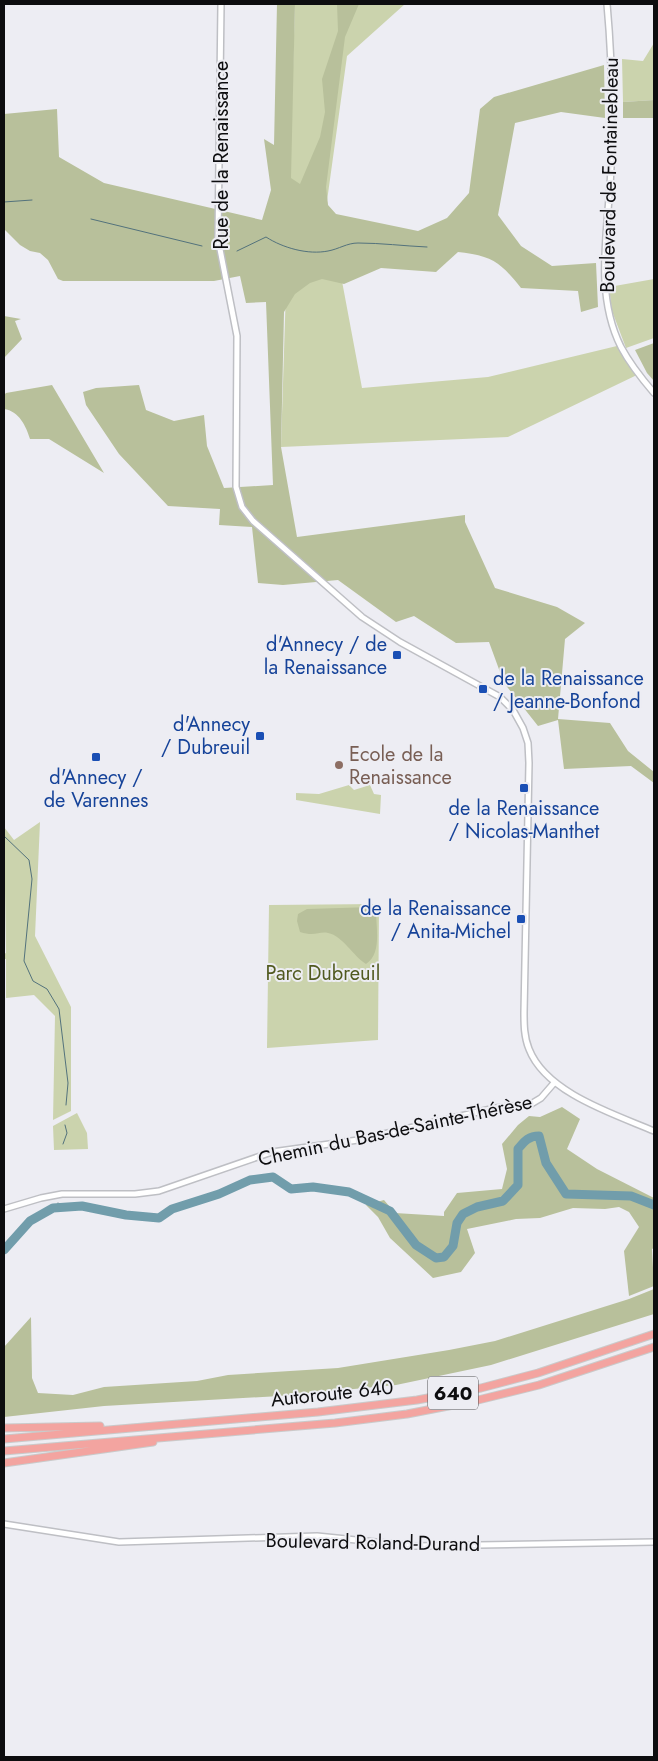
<svg xmlns="http://www.w3.org/2000/svg" width="658" height="1761" viewBox="0 0 658 1761" font-family="Jost,sans-serif">
	<style>
		.green { fill: #cbd3ad }
		.forest { fill: #b8c09b }
		.lines { fill: none; stroke-linecap: round; stroke-linejoin: round }
		.stream { stroke: #53727c; stroke-width: 1 }
		.river { stroke: #719dab; stroke-width: 9 }
		.minor-casing { stroke: #bebfc4; stroke-width: 8 }
		.highway-casing { stroke: #cacaca; stroke-width: 9 }
		.minor { stroke: #fff; stroke-width: 5 }
		.highway { stroke: #f3a4a0; stroke-width: 7 }
		.transit-dot { fill: #1a4fb4; stroke: #ededf3; stroke-width: 2 }
		.education-dot { fill: #8d6e63; stroke: #ededf3; stroke-width: 2 }
		.labels { text-anchor: middle; stroke-width: 4; stroke-linejoin: round; paint-order: stroke }
		.shield { fill: #ededf3; stroke: #505053; stroke-width: 1 }
		.shield-label { font-size: 19px; font-weight: bold; fill: #0d0d0f }
		.street-label { font-size: 20px; fill: #0d0d0f; stroke: #ededf3 }
		.transit-label { font-size: 20px; fill: #164399; stroke: #ededf3; text-anchor: end }
		.education-label { font-size: 20px; fill: #785e54; stroke: #ededf3; text-anchor: start }
		.park-label { font-size: 20px; fill: #515a20; stroke: #ededf3 }
	</style>
	<rect width="100%" height="100%" fill="#ededf3"/>
	<path class="green" d="M 295,4 L 405,4 L 347,56 L 327,201 L 362,388 L 488,377 L 621,345 L 639,374 L 508,437 L 281,447 Z
		M 654,43 L 654,100 L 623,102 L 622,59 L 643,61 Z
		M 654,279 L 654,338 L 626,348 L 612,311 L 609,287 Z
		M 349,785 L 354,790 L 370,785 L 374,794 L 381,795 L 380,814 L 296,800 L 296,793 L 319,794 Z
		M 40,822 L 35,936 L 71,1007 L 71,1111 L 53,1120 L 55,1016 L 34,995 L 6,998 L 6,959 L 4,959 L 4,954 L 6,953 L 4,827 L 14,840 Z
		M 379,904 L 378,1040 L 267,1048 L 269,905 Z
		M 77,1113 L 87,1133 L 88,1149 L 54,1150 L 53,1126 Z"/>
	<path class="forest" d="M 277,4 L 295,4 L 291,178 L 300,184 L 320,137 L 325,112 L 322,79 L 338,31 L 337,4 L 359,4 L 345,37 L 326,187 L 328,205 L 336,214 L 418,231 L 447,218 L 469,193 L 480,109 L 494,97 L 604,65 L 605,118 L 561,112 L 515,123 L 498,215 L 521,246 L 552,266 L 596,263 L 598,307 L 581,312 L 578,291 L 521,288 C 500,262 493,256 458,252 L 436,272 L 381,268 L 344,284 L 322,279 L 310,283 L 295,294 L 284,312 L 281,447 L 297,537 L 465,515 L 465,522 L 495,588 L 557,607 L 585,623 L 565,639 L 558,719 L 610,723 L 628,751 L 654,772 L 654,783 L 631,766 L 564,769 L 558,720 L 538,726 L 504,683 L 489,642 L 456,643 L 414,616 L 396,622 L 338,580 L 283,585 L 258,583 L 252,527 L 219,525 L 220,509 L 168,506 L 119,454 L 86,405 L 83,392 L 96,388 L 139,385 L 146,410 L 174,421 L 204,415 L 207,446 L 224,488 L 273,485 L 266,302 L 246,303 L 240,276 L 214,281 L 63,281 L 58,279 L 48,260 L 40,253 L 30,251 L 20,245 L 4,229 L 4,114 L 57,109 L 59,157 L 104,183 L 262,220 L 271,190 L 264,139 L 274,145 Z
		M 654,100 L 654,118 L 623,118 L 623,102 Z
		M 4,316 L 21,319 L 15,321 L 22,339 L 4,358 Z
		M 654,343 L 654,381 L 647,373 L 635,350 Z
		M 52,385 L 104,473 L 49,439 L 30,439 C 26,426 19,411 4,409 L 4,395 L 6,393 Z
		M 372,907 L 376,911 C 376,928 382,954 366,964 C 353,956 343,936 328,933 C 319,931 315,937 300,932 L 297,921 L 298,914 L 307,909 Z
		M 562,1107 L 580,1119 L 567,1149 L 597,1169 L 654,1198 L 654,1248 L 652,1249 L 654,1286 L 629,1296 L 624,1251 L 639,1227 L 629,1212 L 619,1207 L 605,1209 L 573,1208 L 540,1218 L 516,1219 L 467,1229 L 475,1253 L 461,1272 L 433,1278 L 390,1238 L 378,1217 L 366,1205 L 384,1200 L 395,1213 L 444,1216 L 444,1212 L 457,1193 L 502,1189 L 507,1169 L 502,1144 L 518,1125 L 529,1116 L 540,1117 Z
		M 654,1289 L 654,1314 L 491,1365 L 396,1385 L 280,1396 L 104,1406 L 4,1417 L 4,1347 L 31,1317 L 32,1378 L 38,1393 L 73,1395 L 104,1387 L 197,1381 L 228,1375 L 338,1368 L 449,1350 L 495,1341 L 629,1299 Z"/>
	<g class="lines">
		<path class="stream" d="M 4,202 L 32,200
			M 91,219 L 202,246
			M 237,251 L 266,237 C 283,248 308,255 328,251 C 339,249 347,243 358,243 C 381,243 404,246 427,247
			M 4,836 L 29,860 L 32,879 L 24,961 L 33,981 L 47,989 L 59,1009 L 68,1083 L 66,1105
			M 63,1144 L 67,1133 L 65,1125
			M 58,1207 L 58,1203"/>
		<path class="river" d="M 4,1250 L 30,1221 L 53,1208 L 82,1206 L 126,1215 L 159,1218 L 172,1209 L 219,1194 L 250,1180 L 273,1177 L 291,1189 L 313,1187 L 349,1192 L 390,1211 L 416,1245 L 436,1258 L 444,1257 L 453,1246 L 457,1223 L 463,1214 L 477,1207 L 503,1201 L 518,1185 L 518,1149 C 524,1142 528,1136 539,1136 L 546,1163 L 566,1194 L 631,1196 L 654,1205"/>
		<defs>
			<path id="minor" d="M 221,4 L 218,239 L 237,336 L 236,487 L 242,507 L 253,521 L 362,617 L 400,642 L 500,697 L 513,710 L 523,728 L 528,743 L 529,763 L 524,1012 C 524,1024 524,1037 529,1049 C 546,1093 614,1114 654,1131
				M 607,4 C 612,58 613,113 611,167 C 609,227 593,291 621,347 C 630,364 642,379 654,393
				M 4,1209 L 41,1198 L 62,1194 L 135,1194 L 159,1191 L 272,1152 L 358,1140 L 495,1108 L 531,1104 L 541,1098 L 554,1083
				M 4,1524 L 119,1542 L 317,1536 L 415,1546 L 654,1542"/>
			<path id="highway" d="M 4,1428 L 100,1426
				M 4,1439 L 318,1412 L 417,1400 L 481,1388 L 538,1373 L 654,1334
				M 4,1451 L 335,1423 L 407,1414 L 474,1401 L 539,1385 L 654,1347
				M 4,1463 L 153,1442"/>
		</defs>
		<use href="#minor" class="minor-casing"/>
		<use href="#highway" class="highway-casing"/>
		<use href="#minor" class="minor"/>
		<use href="#highway" class="highway"/>
	</g>
	<g class="transit-dot">
		<rect x="392" y="650" width="10" height="10" rx="2.5"/>
		<rect x="478" y="684" width="10" height="10" rx="2.5"/>
		<rect x="255" y="731" width="10" height="10" rx="2.5"/>
		<rect x="91" y="752" width="10" height="10" rx="2.5"/>
		<rect x="519" y="783" width="10" height="10" rx="2.5"/>
		<rect x="516" y="914" width="10" height="10" rx="2.5"/>
	</g>
	<circle class="education-dot" cx="339" cy="765" r="5"/>
	<g class="labels">
		<rect class="shield" x="428" y="1376.5" width="50" height="33" rx="4"/>
		<g class="shield-label">
			<text x="453" y="1400">640</text>
		</g>
		<g class="street-label">
			<text transform="translate(221 155) rotate(-90)" y="7">Rue de la Renaissance</text>
			<text transform="translate(609 175) rotate(-89)" y="7">Boulevard de Fontainebleau</text>
			<text transform="translate(395 1130) rotate(-12)" y="7">Chemin du Bas-de-Sainte-Thérèse</text>
			<text transform="translate(332 1393) rotate(-6)" y="7">Autoroute 640</text>
			<text transform="translate(373 1542) rotate(1)" y="7">Boulevard Roland-Durand</text>
		</g>
		<g class="transit-label">
			<text x="387" y="651">d'Annecy / de<tspan x="387" dy="23">la Renaissance</tspan></text>
			<text x="493" y="685" text-anchor="start">de la Renaissance<tspan x="493" dy="23">/ Jeanne-Bonfond</tspan></text>
			<text x="250" y="731">d'Annecy<tspan x="250" dy="23">/ Dubreuil</tspan></text>
			<text x="96" y="784" text-anchor="middle">d'Annecy /<tspan x="96" dy="23">de Varennes</tspan></text>
			<text x="524" y="815" text-anchor="middle">de la Renaissance<tspan x="524" dy="23">/ Nicolas-Manthet</tspan></text>
			<text x="511" y="915">de la Renaissance<tspan x="511" dy="23">/ Anita-Michel</tspan></text>
		</g>
		<g class="education-label">
			<text x="349" y="761">Ecole de la<tspan x="349" dy="23">Renaissance</tspan></text>
		</g>
		<g class="park-label">
			<text x="323" y="980">Parc Dubreuil</text>
		</g>
	</g>
	<rect width="658" height="1761" fill="none" stroke="#0d0d0f" stroke-width="10"/>
</svg>
